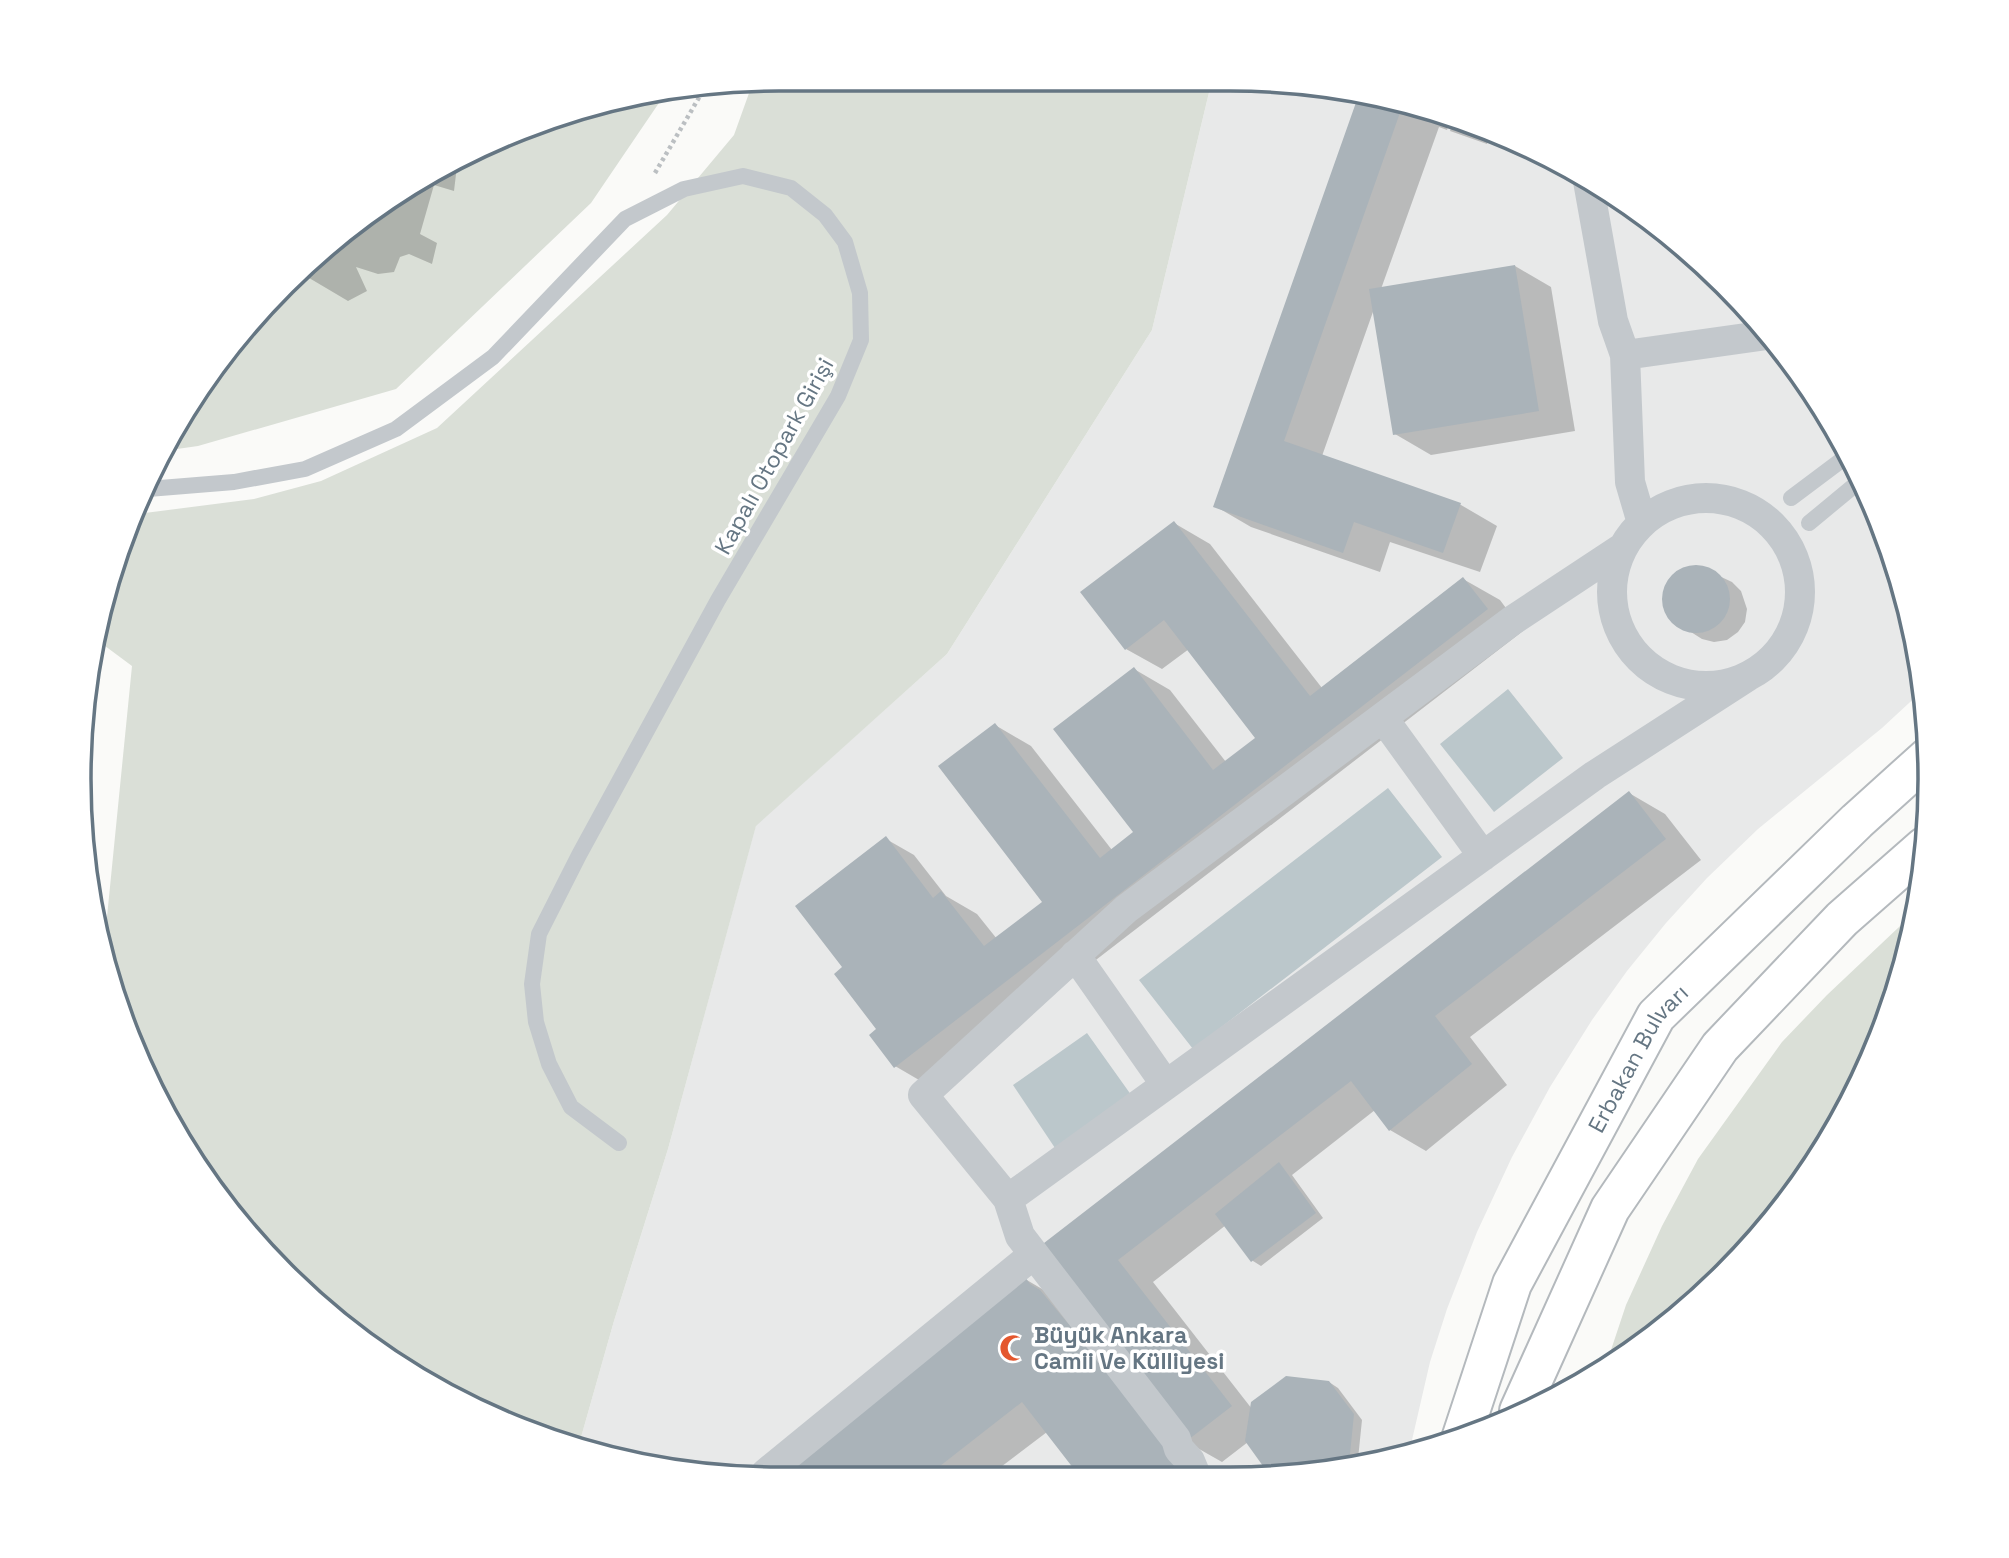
<svg xmlns="http://www.w3.org/2000/svg" width="2009" height="1558" viewBox="0 0 2009 1558" font-family="'Space Grotesk',sans-serif">
	<style>
		.built { fill: #e8e9e9 }
		.green { fill: #dadfd7 }
		.water { fill: #bbc7cb }
		.shadow { fill: #0003 }
		.building { fill: #aab3b9 }
		.lines { fill: none; stroke-linecap: round; stroke-linejoin: round }
		.highway-casing { stroke: #b4b9bd; stroke-width: 42 }
		.path { stroke: #bbbfc2; stroke-width: 4.5; stroke-dasharray: 3.5 3.5; stroke-linecap: butt }
		.lane { stroke: #c3c8cc; stroke-width: 16 }
		.street { stroke: #c3c8cc; stroke-width: 30 }
		.highway { stroke: #fff; stroke-width: 38 }
		.labels { text-anchor: middle; stroke-width: 7; stroke-linejoin: round; paint-order: stroke }
		.street-label { font-size: 23px; fill: #657683; stroke: #fff }
		.poi-label { font-size: 23px; font-weight: bold; fill: #657683; stroke: #fff; text-anchor: start }
		.rim { fill: none; stroke: #657683; stroke-width: 3.5 }
	</style>
	<rect width="100%" height="100%" fill="#fafaf8"/>
	<path class="built" d="M 1212,80 L 1275,80 L 1412,103 L 1540,151 L 1656,223 L 1725,284 L 1812,390 L 1877,511 L 1917,643 L 1922,691 L 1882,728 L 1758,829 L 1707,878 L 1666,923 L 1627,971 L 1592,1020 L 1550,1087 L 1512,1157 L 1477,1232 L 1447,1309 L 1430,1362 L 1409,1453 L 1321,1473 L 687,1473 L 578,1448 L 614,1321 L 668,1149 L 756,825 L 947,654 L 1152,330 Z"/>
	<path class="green" d="M 779,79 L 1212,80 L 1152,330 L 947,654 L 756,826 L 668,1149 L 614,1321 L 578,1448 L 554,1442 L 390,1361 L 284,1274 L 197,1168 L 116,1004 L 103,957 L 132,666 L 97,640 L 103,598 L 137,514 L 254,499 L 321,481 L 437,428 L 667,215 L 734,135 L 753,82 Z
		M 665,94 L 591,203 L 396,389 L 198,446 L 163,451 L 172,429 L 284,284 L 347,235 L 361,232 L 364,222 L 429,173 L 597,103 Z
		M 1917,910 L 1877,1047 L 1812,1168 L 1725,1274 L 1619,1361 L 1605,1368 L 1626,1305 L 1662,1226 L 1698,1159 L 1782,1042 L 1827,995 Z"/>
	<path class="water" d="M 1508,689 L 1563,758 L 1494,812 L 1440,744 Z
		M 1388,788 L 1442,857 L 1193,1049 L 1139,980 Z
		M 1087,1033 L 1134,1099 L 1057,1151 L 1013,1085 Z"/>
	<path class="shadow" d="M 1360,94 L 1412,103 L 1451,118 L 1447,130 L 1439,127 L 1381,289 L 1515,266 L 1551,287 L 1575,431 L 1431,455 L 1395,434 L 1374,309 L 1322,456 L 1461,505 L 1497,526 L 1480,572 L 1390,542 L 1380,572 L 1251,527 L 1215,506 Z
		M 1454,119 L 1491,133 L 1487,144 L 1450,131 Z
		M 452,163 L 457,166 L 454,191 L 434,185 L 420,234 L 437,243 L 432,264 L 409,254 L 400,257 L 394,272 L 378,274 L 356,267 L 367,291 L 348,301 L 299,272 L 429,173 Z
		M 1174,523 L 1210,544 L 1322,688 L 1463,579 L 1500,600 L 1523,631 L 931,1087 L 895,1066 L 879,1029 L 845,967 L 886,839 L 914,855 L 946,896 L 977,914 L 997,939 L 1044,902 L 995,725 L 1031,746 L 1112,850 L 1135,832 L 1134,669 L 1170,690 L 1226,762 L 1257,738 L 1189,649 L 1162,669 L 1126,649 Z
		M 1700,567 L 1732,582 L 1741,591 L 1747,609 L 1745,622 L 1738,632 L 1727,640 L 1714,642 L 1702,639 L 1672,620 L 1665,608 L 1664,596 L 1667,584 L 1676,574 L 1687,568 Z
		M 1629,793 L 1665,814 L 1701,860 L 1470,1037 L 1507,1085 L 1426,1151 L 1390,1130 L 1375,1110 L 1292,1175 L 1323,1218 L 1261,1266 L 1253,1261 L 1226,1225 L 1153,1282 L 1252,1409 L 1329,1382 L 1338,1388 L 1362,1420 L 1358,1459 L 1346,1468 L 1321,1473 L 1271,1473 L 1248,1442 L 1222,1462 L 1185,1441 L 1211,1473 L 1079,1473 L 1047,1432 L 993,1473 L 788,1473 L 1025,1279 L 1061,1300 L 1037,1250 Z"/>
	<path class="building" d="M 1359,94 L 1412,103 L 1453,118 L 1450,125 L 1402,107 L 1284,441 L 1461,503 L 1443,553 L 1354,522 L 1343,553 L 1213,507 Z
		M 1515,265 L 1539,411 L 1393,435 L 1369,289 Z
		M 1174,521 L 1310,696 L 1463,577 L 1488,609 L 894,1068 L 869,1035 L 876,1029 L 834,974 L 842,967 L 795,906 L 886,836 L 933,898 L 941,891 L 984,946 L 1042,902 L 938,766 L 995,723 L 1100,858 L 1133,832 L 1053,729 L 1134,667 L 1213,770 L 1255,738 L 1164,620 L 1125,650 L 1080,592 Z
		M1662 599a34 34 0 1 1 68 0a34 34 0 1 1-68 0Z
		M 1629,791 L 1666,839 L 1435,1016 L 1472,1064 L 1389,1131 L 1351,1081 L 1118,1260 L 1232,1406 L 1184,1443 L 1035,1250 Z
		M 1279,1162 L 1316,1213 L 1251,1262 L 1215,1214 Z
		M 1025,1277 L 1030,1284 L 1040,1290 L 1160,1433 L 1188,1473 L 1077,1473 L 1022,1402 L 931,1473 L 785,1473 Z
		M 1286,1376 L 1329,1381 L 1354,1414 L 1350,1454 L 1323,1473 L 1268,1473 L 1245,1441 L 1251,1402 Z"/>
	<g class="lines">
		<defs>
			<g id="highway">
				<path d="M 1519,1411 L 1610,1209 L 1720,1047 L 1842,919 L 1924,847"/>
				<path id="s1" d="M 1461,1439 L 1512,1284 L 1656,1016 L 1857,821 L 1928,757"/>
			</g>
		</defs>
		<use href="#highway" class="highway-casing"/>
		<path class="path" d="M 655,173 L 704,89"/>
		<path class="lane" d="M 148,489 L 234,482 L 305,469 L 396,429 L 493,357 L 625,219 L 684,189 L 743,176 L 791,188 L 825,215 L 845,242 L 860,293 L 861,340 L 838,396 L 718,600 L 579,855 L 539,934 L 532,984 L 536,1022 L 549,1064 L 571,1107 L 619,1143
			M 1791,498 L 1847,456
			M 1809,523 L 1861,480"/>
		<path class="street" d="M 1588,181 L 1613,321 L 1625,355 L 1767,335
			M 1625,355 L 1630,482 L 1642,523
			M1612 592a94 94 0 1 1 188 0a94 94 0 1 1-188 0Z
			M 1622,548 L 1513,620 L 1126,909 L 923,1095 L 1008,1199 L 1595,775 L 1747,677
			M 1383,718 L 1483,856
			M 1075,955 L 1166,1085
			M 1008,1199 L 1020,1236 L 1176,1439 L 1179,1449 L 1190,1461 L 1195,1473
			M 766,1473 L 1034,1254"/>
		<use href="#highway" class="highway"/>
	</g>
	<defs>
		<symbol id="mosque-bare" viewBox="-9 -9 18 18"><path d="M3.5-4.9A6 6 0 1 0 3.5 4.9A5 5 0 1 1 3.5-4.9Z" fill="#e4572e" stroke="#fff" stroke-width="2.5" paint-order="stroke"/></symbol>
	</defs>
	<g fill-rule="evenodd">
		<use href="#mosque-bare" x="994" y="1329" width="38" height="38"/>
	</g>
	<g class="labels">
		<g class="street-label">
			<text transform="translate(774 456) rotate(-61)" y="8">Kapalı Otopark Girişi</text>
			<text dy="8" stroke="none"><textPath href="#s1" startOffset="422">Erbakan Bulvarı</textPath></text>
		</g>
		<g class="poi-label">
			<text x="1034" y="1343">Büyük Ankara<tspan x="1034" dy="26">Camii Ve Külliyesi</tspan></text>
		</g>
	</g>
	<path d="M0 0H2009V1558H0ZM779 91H1230A688 688 0 0 1 1918 779V779A688 688 0 0 1 1230 1467H779A688 688 0 0 1 91 779V779A688 688 0 0 1 779 91Z" fill="#fff" fill-rule="evenodd"/>
	<path class="rim" d="M779 91H1230A688 688 0 0 1 1918 779V779A688 688 0 0 1 1230 1467H779A688 688 0 0 1 91 779V779A688 688 0 0 1 779 91Z"/>
</svg>
